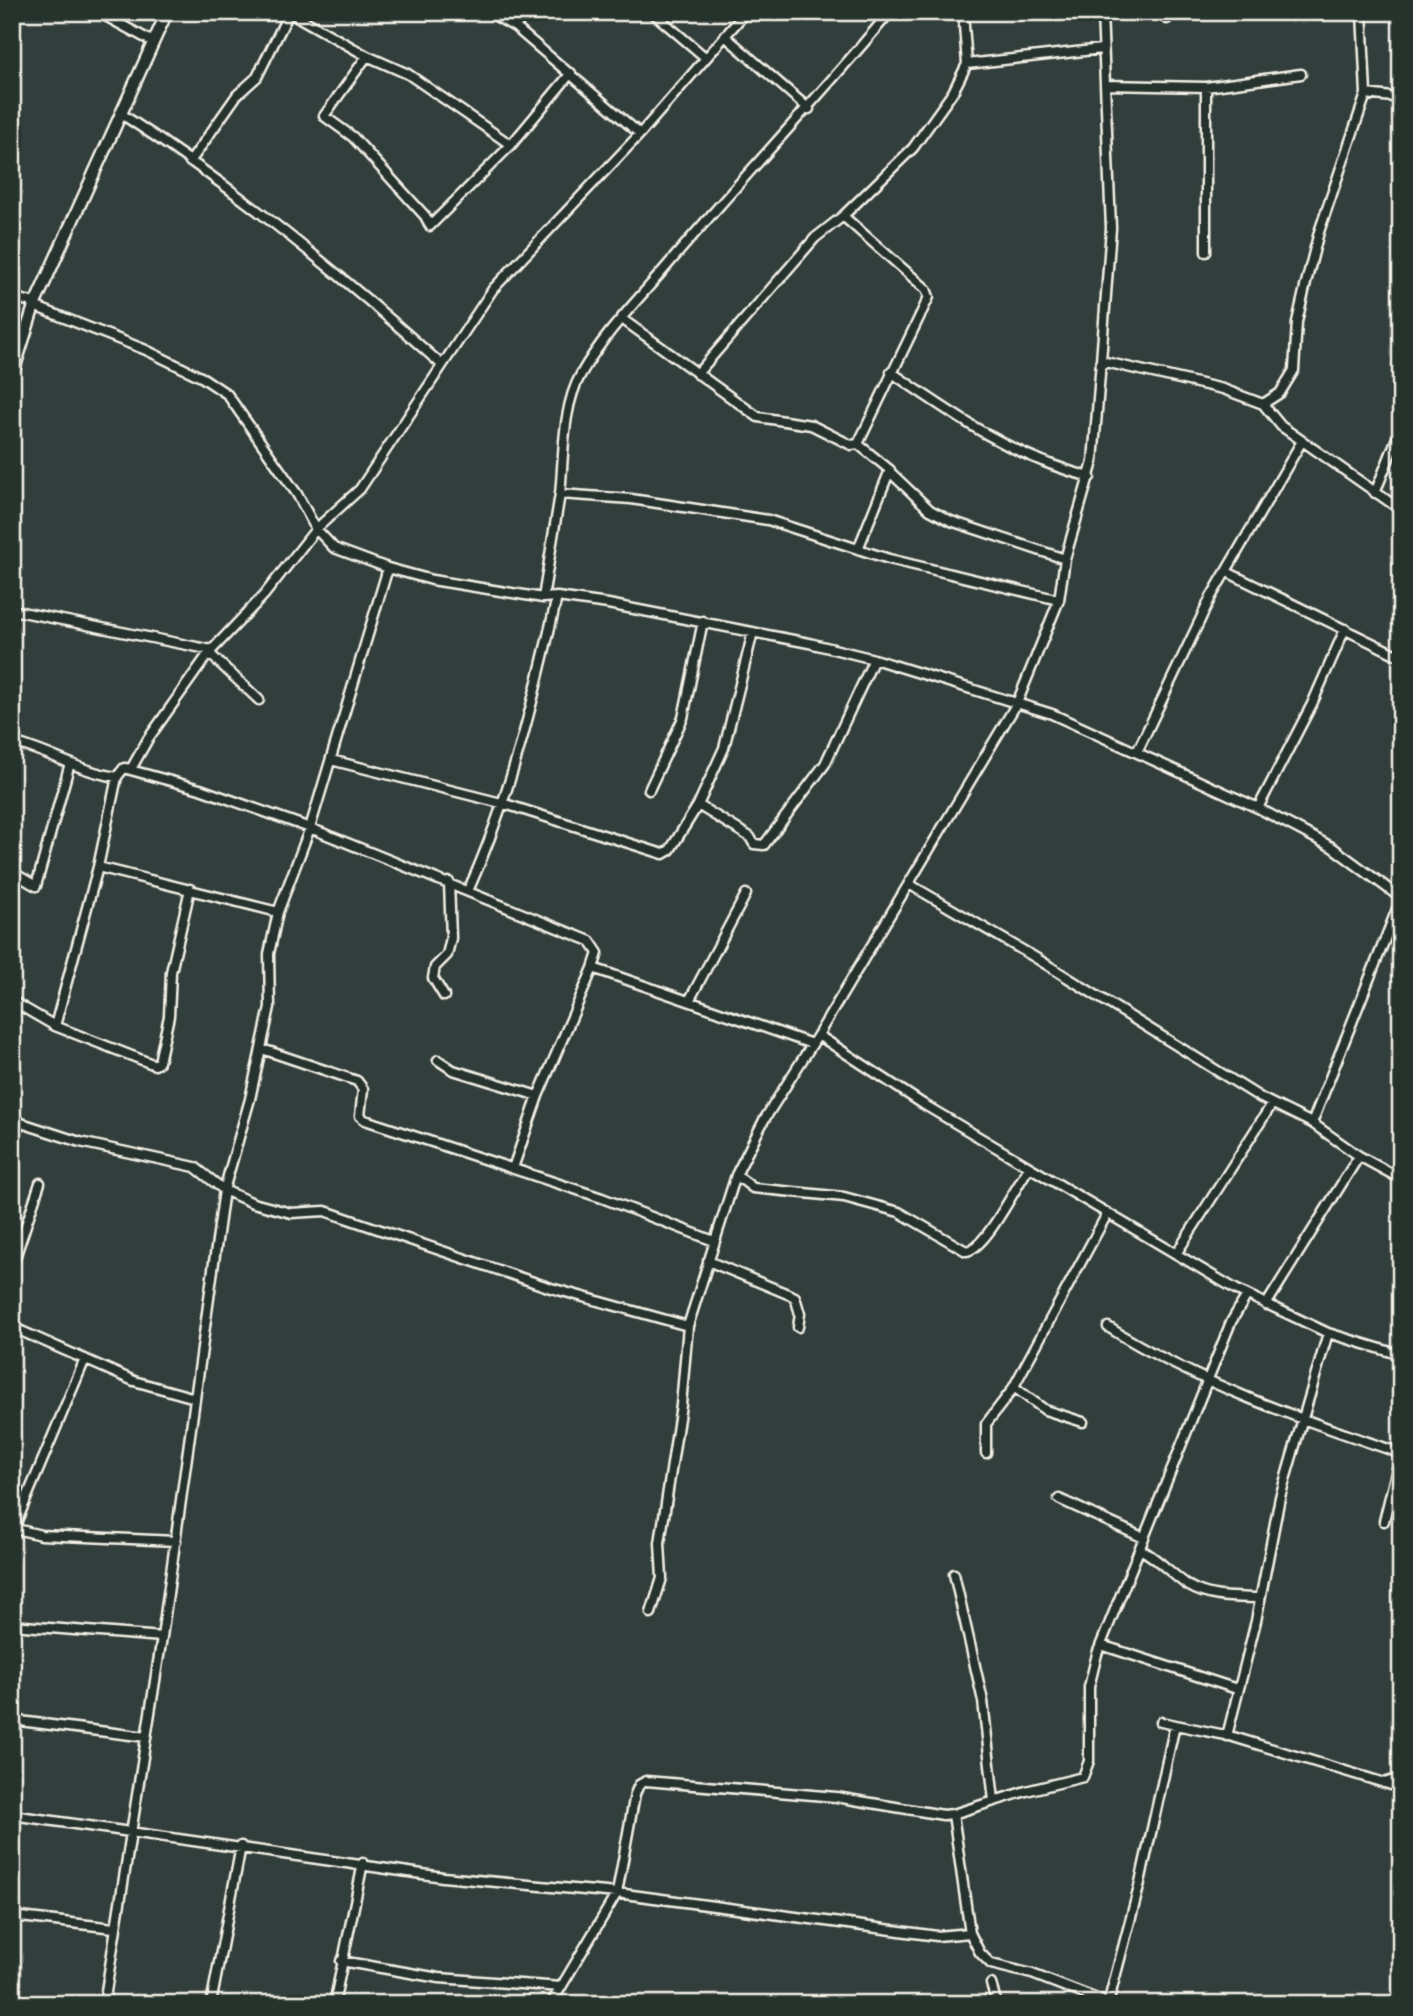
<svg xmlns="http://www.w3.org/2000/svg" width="1413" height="2016" viewBox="0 0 1413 2016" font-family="'Indie Flower',sans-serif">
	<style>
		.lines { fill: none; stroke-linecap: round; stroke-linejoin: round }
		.minor-casing { stroke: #f4f1e8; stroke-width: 13 }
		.tertiary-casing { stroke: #f4f1e8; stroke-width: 15 }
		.minor { stroke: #26332d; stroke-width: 8 }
		.tertiary { stroke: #26332d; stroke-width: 10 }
	</style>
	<rect width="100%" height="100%" fill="#323e3c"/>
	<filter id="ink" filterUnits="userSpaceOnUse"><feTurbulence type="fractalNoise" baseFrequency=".0143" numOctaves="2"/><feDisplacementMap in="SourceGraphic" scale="14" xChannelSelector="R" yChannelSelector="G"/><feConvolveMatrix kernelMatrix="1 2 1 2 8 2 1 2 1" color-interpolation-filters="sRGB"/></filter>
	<g filter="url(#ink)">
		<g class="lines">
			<defs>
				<path id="minor" d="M 98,12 L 153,42
					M 289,12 L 367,56 L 408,74 L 511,145
					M 489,12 L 515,27 L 640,134
					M 652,12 L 706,58
					M 963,12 L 967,64
					M 1167,12 L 1167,19
					M 515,27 L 526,12
					M 725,36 L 809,109
					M 367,56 L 324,116 L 353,137 L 425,216 L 430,226 L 511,145 L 571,73
					M 1105,85 L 1206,87 L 1301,74
					M 1206,87 L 1206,252
					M 1366,94 L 1401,98
					M 120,113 C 234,187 341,274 442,365
					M 190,162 L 237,95 L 257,77 L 289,13
					M 12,297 L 35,303
					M 34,306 L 146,350 L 203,378 L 227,394 L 297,494 L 316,529 L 334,548 L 388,568 L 432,580 L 543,598 L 557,597 L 608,604 L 809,643 L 874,659 L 1052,714 L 1258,808 L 1332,847 L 1401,898
					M 622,319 L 758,417 L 811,425 L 851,445 L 858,444 L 929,297 L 926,289 L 843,216
					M 1101,361 L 1223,389 L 1263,404 L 1281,426 L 1401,510
					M 891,372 C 956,417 1013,457 1090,477
					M 697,374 L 815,238 L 843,216 L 913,148 L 953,92 L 967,64 L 1102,49
					M 1263,404 L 1280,393 L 1294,370 L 1297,322 L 1306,283 L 1319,232 L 1366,94 L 1362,12
					M 858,444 L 890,470 L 858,549
					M 890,472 L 930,510 L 951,521 L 1065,559
					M 1375,493 L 1401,428
					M 560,494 C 564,456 562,407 581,374 C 604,333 641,297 671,261 C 743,177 819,97 890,12
					M 1227,572 L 1401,657
					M 543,598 L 560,494 L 631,499 L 768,520 L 889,559 L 1059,600
					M 12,610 L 212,650
					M 209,653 L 259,700
					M 12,742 C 49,751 80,772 117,777 L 124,768 L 131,769 L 148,739 L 209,653 L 264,595 L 316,529 L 360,489 L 493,289 L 640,134 L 746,12
					M 1137,752 L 1211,597 L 1302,441
					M 331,760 L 505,804 L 663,854 L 670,850 L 698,805 L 724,748 L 753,632
					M 127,769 L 200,789 L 310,828 L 590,941 L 598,953 L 593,968 L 538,1096 L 513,1168
					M 649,790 L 683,718 L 703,621
					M 698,805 L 750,837 L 754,844 L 764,845 L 825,764 L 874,659
					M 1258,808 L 1312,704 L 1345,629
					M 98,867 L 278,912
					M 12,872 L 36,886 L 70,763
					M 909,884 L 1036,958 L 1261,1098 L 1312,1123
					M 468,891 C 511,796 534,698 557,597
					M 593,968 L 812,1044
					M 444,996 L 433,978 L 435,967 L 447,955 L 451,938 L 449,882
					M 12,1001 L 55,1026 L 155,1065 L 159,1062 L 169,1016 L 171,972 L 190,889
					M 689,1001 L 746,894
					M 55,1026 L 98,867 L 117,777
					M 818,1035 L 923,1104 L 1237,1290 L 1328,1333 L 1401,1355
					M 262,1049 L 357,1081 L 363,1089 L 360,1116 L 365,1120 L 602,1198 L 714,1241
					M 438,1060 L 453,1070 L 538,1096
					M 12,1120 L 80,1142 L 195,1167 L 224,1190 L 253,1203 L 291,1213 L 325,1211 L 551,1288 L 688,1326
					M 1359,1156 L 1401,1179
					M 736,1175 L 753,1188 L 844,1197 L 899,1212 L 966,1251 C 986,1249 1015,1187 1029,1168
					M 1395,1175 L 1401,1165
					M 1176,1254 L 1272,1104
					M 708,1261 L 795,1297 L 800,1314 L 798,1327
					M 12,1267 L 40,1183
					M 1266,1305 L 1359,1156 L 1312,1123 L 1401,899
					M 12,1327 L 134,1381 L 195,1398
					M 1108,1327 C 1199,1384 1299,1419 1400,1453
					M 1014,1387 L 1045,1410 L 1083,1422
					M 986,1453 L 986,1424 L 1012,1390 L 1107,1214
					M 1059,1499 L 1144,1538
					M 1384,1521 L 1401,1452
					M 12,1528 L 41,1535 L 176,1541
					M 14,1528 L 85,1359
					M 1140,1549 C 1159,1559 1172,1575 1189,1586 C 1211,1599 1236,1597 1260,1598
					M 954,1574 L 983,1701 L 994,1801
					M 651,1613 L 662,1578 L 660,1543 L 681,1405 L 688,1326 L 736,1175 L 764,1120 L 818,1035 L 1017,703 L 1059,600 L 1065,559 L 1093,462 L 1101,361 L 1111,228 L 1102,12
					M 12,1625 L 162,1637
					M 1101,1645 L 1237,1689
					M 12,1720 L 146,1737
					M 1161,1722 L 1230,1736 L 1401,1788
					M 1227,1736 L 1256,1621 L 1280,1497 L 1328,1333
					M 1384,1783 L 1401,1778
					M 12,1815 L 443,1877 L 617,1893 L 937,1936 L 970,1933 L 953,1814
					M 12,1916 L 114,1928
					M 970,1933 L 980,1953 L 991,1964 L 1032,1974 L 1110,2004
					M 341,1961 L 439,1978 L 561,1987
					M 991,1984 L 997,2004
					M 104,2004 L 162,1637 L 224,1190 L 250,1099 L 270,1007 L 269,954 L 278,912 L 310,828 L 388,568
					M 211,2004 L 241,1846
					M 334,2004 L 363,1863
					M 551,2004 L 617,1893 L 635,1794 L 639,1785 L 646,1781 L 836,1797 L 943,1815 L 953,1814 L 1026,1791 L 1083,1777 L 1089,1761 L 1089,1687 L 1097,1654 L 1231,1322 L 1247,1295
					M 1108,2004 L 1139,1887 L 1175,1725"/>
				<path id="tertiary" d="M 12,376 L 34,306 L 167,12"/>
			</defs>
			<use href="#minor" class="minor-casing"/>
			<use href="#tertiary" class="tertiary-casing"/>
			<use href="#minor" class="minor"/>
			<use href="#tertiary" class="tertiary"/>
		</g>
	</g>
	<rect width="1413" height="2016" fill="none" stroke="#26332d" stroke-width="42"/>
	<rect x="21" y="21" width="1371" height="1974" fill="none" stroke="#f4f1e8" stroke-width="2.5" filter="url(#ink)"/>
</svg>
